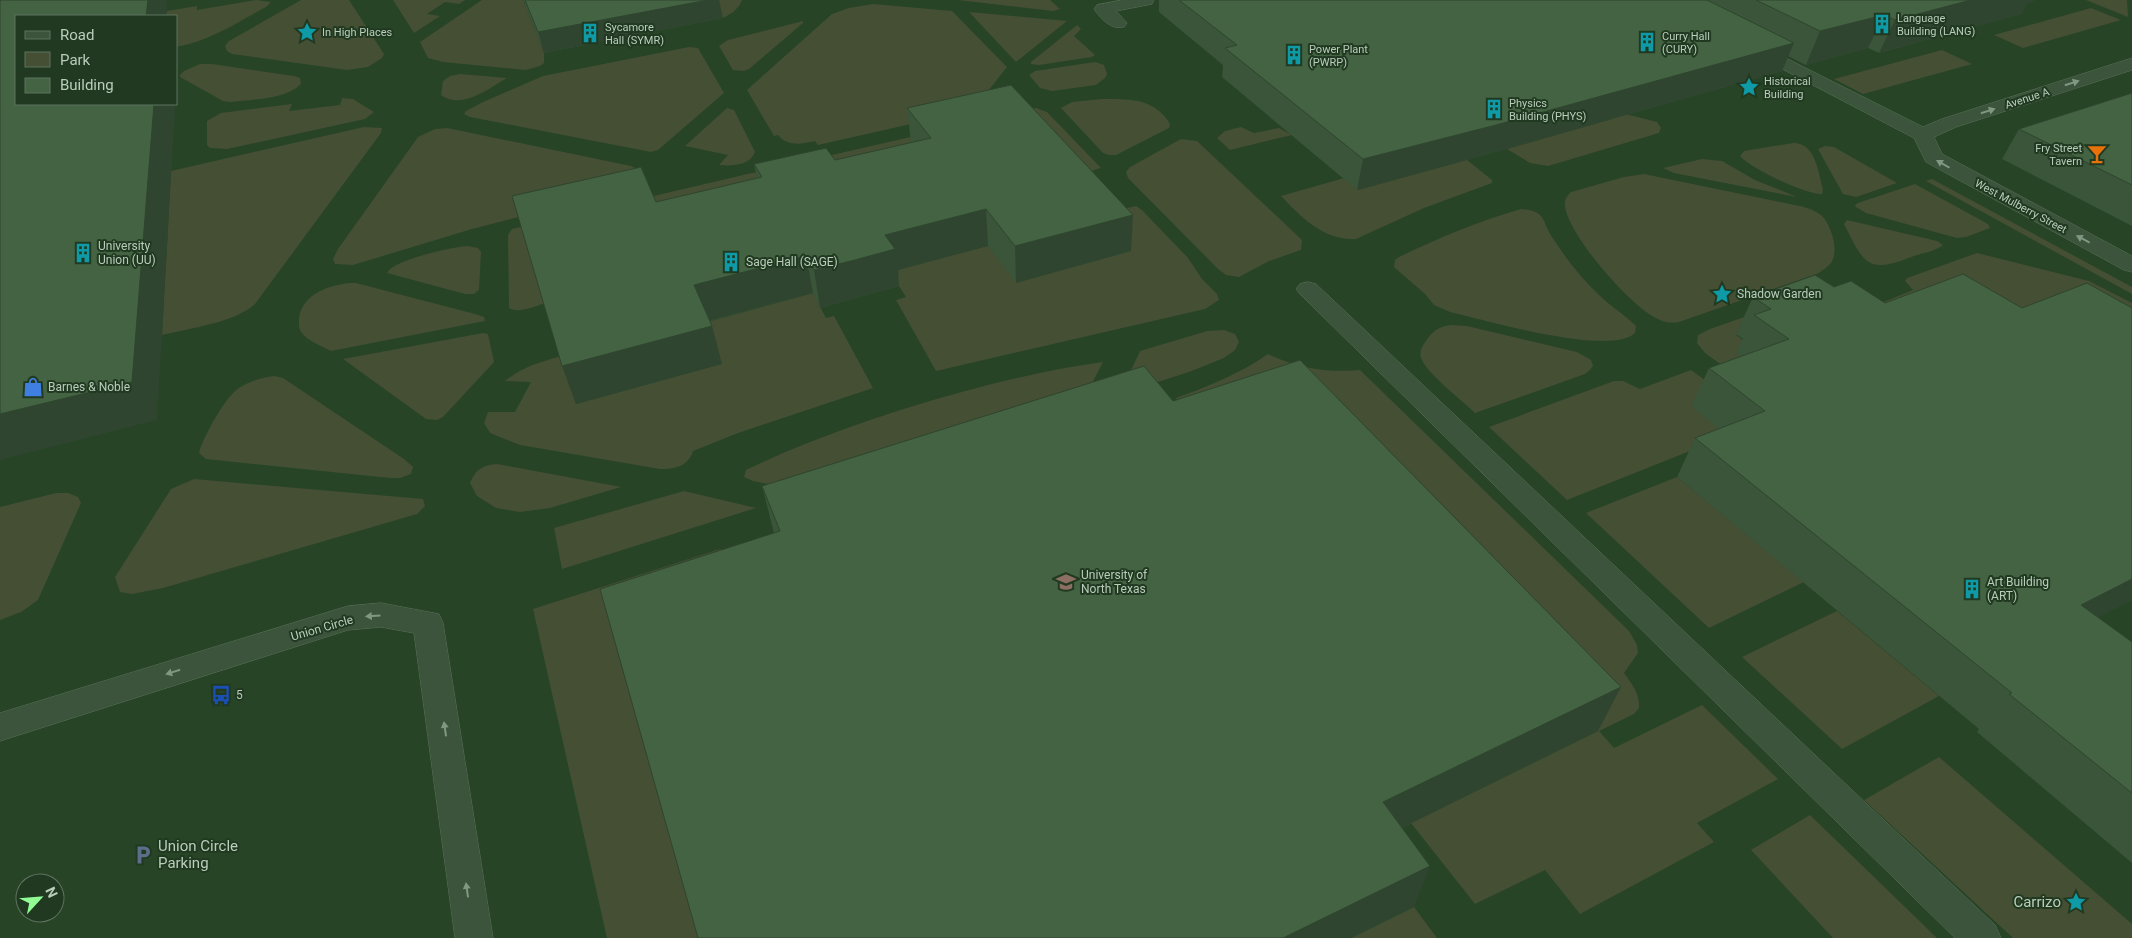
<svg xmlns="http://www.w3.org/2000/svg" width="2132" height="938" viewBox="0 0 2132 938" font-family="Roboto,sans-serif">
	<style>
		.green { fill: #454f33 }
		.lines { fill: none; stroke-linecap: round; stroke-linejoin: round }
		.minor-casing { stroke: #5a715a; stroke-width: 1 }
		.minor { fill: #3b543b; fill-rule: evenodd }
		.wall { fill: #3a553a }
		.shaded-wall { fill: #2f452f }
		.building { fill: #436343; stroke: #2f452f }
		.oneway { fill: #809781 }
		.labels { text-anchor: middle; stroke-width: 4; stroke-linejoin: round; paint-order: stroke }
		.far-poi-label { font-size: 11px; fill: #b9cdba; stroke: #203920; text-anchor: start }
		.far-street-label { font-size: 11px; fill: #b9cdba; stroke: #203920 }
		.poi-label { font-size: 12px; fill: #b9cdba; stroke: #203920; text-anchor: start }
		.street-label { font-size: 12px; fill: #b9cdba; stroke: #203920 }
		.near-poi-label { font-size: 15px; fill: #b9cdba; stroke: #203920; text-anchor: start }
	</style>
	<rect width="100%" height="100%" fill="#274427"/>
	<path class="green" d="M 256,0 L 271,2 L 266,7 C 238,22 208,42 176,47 L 176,16 L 166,16 L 167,11 L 197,6 L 197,10 Z
		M 301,0 L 349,0 L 384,54 L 382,58 L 368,67 L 347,70 L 232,54 L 227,51 L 225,46 L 229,41 Z
		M 393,0 L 465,0 L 459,4 L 445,2 L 427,14 L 440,16 L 414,33 Z
		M 482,0 L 523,0 L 544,53 L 544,63 L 540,66 L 526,70 L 443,62 L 428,58 L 420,42 Z
		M 711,0 L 742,0 C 739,9 731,14 723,18 Z
		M 958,0 L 1050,0 L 1060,9 L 1053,11 Z
		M 2086,0 L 2127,0 L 2128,17 Z
		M 873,4 L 952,11 L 1007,67 L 973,110 L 818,145 L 815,141 C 802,144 788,147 778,135 L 774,136 L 747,90 L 832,14 L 849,8 Z
		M 2091,8 L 2121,20 L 2023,48 L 1994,35 Z
		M 969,12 L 1067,21 L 1016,62 Z
		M 803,21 L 803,23 L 749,69 L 744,71 L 733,70 L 719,46 L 728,40 Z
		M 1077,25 L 1081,29 L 1074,36 L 1095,55 L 1092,57 L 1039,65 L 1031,64 L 1031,62 Z
		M 689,47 L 698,48 L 724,93 L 658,150 L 651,152 L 470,117 L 464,114 L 466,111 L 483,102 L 543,76 Z
		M 1942,50 L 1972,64 L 1863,94 L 1834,79 Z
		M 1095,62 L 1104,65 L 1107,74 L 1105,78 L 1096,85 L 1052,91 L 1040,88 L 1029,75 L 1035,71 Z
		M 200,64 L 212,64 L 294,76 L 300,78 L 301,84 C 285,100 252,99 230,102 L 223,101 L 180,77 L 180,75 L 184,71 Z
		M 460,74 L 507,78 C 488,89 462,110 441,95 L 443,81 L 450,76 Z
		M 342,98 L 353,99 L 374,112 L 365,119 L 227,149 L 210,148 L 207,145 L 207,121 L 221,113 L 292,104 L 289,111 L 340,105 Z
		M 1102,99 C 1129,99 1155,98 1170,124 L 1169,128 L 1116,155 L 1109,155 L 1103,153 L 1061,108 L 1072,102 Z
		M 727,108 L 734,110 L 755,152 C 750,166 732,166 719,165 L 728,155 L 685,146 Z
		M 1036,108 L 1047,112 L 1101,168 L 1081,174 L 934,174 L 806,161 Z
		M 1618,112 L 1657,122 L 1661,128 L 1659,133 L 1548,166 L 1530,163 L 1507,149 L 1612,119 Z
		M 364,127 L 382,128 L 381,133 L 255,304 C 234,323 190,328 162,335 L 171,171 Z
		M 1241,127 L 1254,133 L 1279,128 L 1292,135 L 1230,150 L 1217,138 L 1225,131 Z
		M 447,128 L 631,166 L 635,168 L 634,171 L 534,213 L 472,229 L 353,265 L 335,264 L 333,259 L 338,249 L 418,137 L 435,129 Z
		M 1181,139 L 1197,141 L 1302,240 L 1301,250 L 1269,261 L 1239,277 L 1226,275 L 1218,269 L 1128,178 L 1126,172 L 1130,167 Z
		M 1793,143 C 1816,143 1818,172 1823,189 L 1822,194 C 1806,195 1750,168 1740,156 L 1744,151 Z
		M 1825,146 L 1834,147 L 1897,183 L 1856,197 L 1843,194 L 1818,149 Z
		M 1702,159 L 1722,161 L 1755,180 L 1797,197 L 1674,173 L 1663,168 Z
		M 1467,160 L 1492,180 L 1492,183 L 1424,208 L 1356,239 C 1324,241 1301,217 1281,196 L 1344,178 L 1358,190 Z
		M 763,172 L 771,175 L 546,303 C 535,306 519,314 509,308 L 508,235 L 512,229 L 752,173 Z
		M 1644,174 L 1795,205 C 1805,207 1817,210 1824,218 C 1832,229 1839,251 1831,263 C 1828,267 1822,270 1819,273 L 1679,322 C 1673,323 1666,323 1660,320 C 1633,310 1568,235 1565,206 C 1564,200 1567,196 1571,192 L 1624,177 Z
		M 1932,179 L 2132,287 L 2132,294 L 1926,181 Z
		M 1915,184 L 1988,224 L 1990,228 L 1966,237 L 1957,238 L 1866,213 L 1856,207 L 1855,205 L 1858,203 Z
		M 1136,206 L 1142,210 L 1188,258 L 1202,279 L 1217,294 L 1219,300 L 1205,309 L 936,371 L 896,300 L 906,297 L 890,272 L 1098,215 Z
		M 1521,209 C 1546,211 1541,219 1552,237 C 1565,257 1580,277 1598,294 C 1610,306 1624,314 1636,326 L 1635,333 C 1610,357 1485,320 1450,312 L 1434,305 L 1425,294 L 1394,267 L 1395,260 L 1399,257 C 1439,238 1478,221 1521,209 Z
		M 1847,220 L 1937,241 L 1943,245 C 1936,251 1923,253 1914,256 C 1868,274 1865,266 1844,224 Z
		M 467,246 L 478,248 L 481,252 L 479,290 L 474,294 L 465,294 L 387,273 C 393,260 452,247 467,246 Z
		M 1977,253 L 2089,281 L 2132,303 L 2132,362 L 1997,346 L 1881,303 L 1913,290 L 1905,281 L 1907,278 Z
		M 349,283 L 356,283 L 475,314 L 484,317 L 485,321 L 331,351 C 322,346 309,342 302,333 C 298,328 299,324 299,318 C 303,294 327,286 349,283 Z
		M 813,293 L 826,318 L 834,316 L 873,388 L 738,433 L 693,451 C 688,467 675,469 660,469 L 520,445 L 490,433 L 484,423 L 488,412 L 515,412 L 531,382 L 505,381 C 522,367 540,362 562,356 L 576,404 L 721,364 L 704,323 Z
		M 1793,300 L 1736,335 C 1769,358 1787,389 1804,425 L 1705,353 L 1697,343 L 1698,335 L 1710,329 Z
		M 1451,325 L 1467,326 L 1577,352 L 1591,360 L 1593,366 L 1590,370 L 1585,374 L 1475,413 C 1463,401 1426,373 1421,358 C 1419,352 1422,346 1426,341 C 1433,330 1439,327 1451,325 Z
		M 1224,330 L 1235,334 L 1239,342 L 1235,350 L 1224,358 L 1189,372 L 1145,386 L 1126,381 L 1140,351 L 1207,331 Z
		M 483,333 L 488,334 L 494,362 L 443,417 L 437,420 L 426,419 L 343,359 Z
		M 1268,354 C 1297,368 1328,373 1360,370 L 1629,631 L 1637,645 L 1638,653 L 1624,673 C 1632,684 1640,694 1639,708 L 1634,714 L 1599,731 L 1614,748 L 1702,705 L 1778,779 L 1697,823 L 1714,842 L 1580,914 L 1545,870 L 1475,904 L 1411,823 L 1598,731 L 1179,404 L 1176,398 C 1209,386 1239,374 1268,354 Z
		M 1103,362 L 1082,403 L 804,491 L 753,481 L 744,477 L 746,470 C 799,444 854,425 910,407 C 972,388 1037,371 1103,362 Z
		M 1691,370 L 1724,394 L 1745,449 L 1695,449 L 1567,500 L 1489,427 L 1614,381 L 1623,381 L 1640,389 Z
		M 274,376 L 283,378 L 404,459 L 413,467 L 411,474 L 400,478 L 390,478 L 206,459 L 199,453 C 202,439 223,402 234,392 C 245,382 260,378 274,376 Z
		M 497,464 L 621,487 L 550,508 L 520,512 L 496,508 L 477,496 L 470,483 C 476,469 483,465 497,464 Z
		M 1677,477 L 1804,582 L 1709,628 L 1586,513 Z
		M 194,479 L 423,499 L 425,506 L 417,514 L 163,588 L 132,594 L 120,592 L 115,577 L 171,489 Z
		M 684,491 L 756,508 L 562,569 L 554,528 Z
		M 56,493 L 68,493 L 78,497 L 81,503 L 38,600 L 21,612 L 0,620 L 0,507 Z
		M 720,549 L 754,558 L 704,938 L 607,938 L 533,609 Z
		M 1837,611 L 1939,696 L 1842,749 L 1742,657 Z
		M 1939,757 L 2132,924 L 2132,938 L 2013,938 L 1864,800 Z
		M 1810,815 L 1937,938 L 1833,938 L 1751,850 Z
		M 1414,907 L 1437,938 L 1351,938 Z"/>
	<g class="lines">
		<defs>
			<path id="minor" d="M 1122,0 L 1154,0 L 1152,4 L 1116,11 L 1127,23 L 1124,27 C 1111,30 1101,19 1094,9 L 1097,5 Z
				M 1752,41 L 1923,127 L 1942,119 L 2132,58 L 2132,70 L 1956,127 L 1934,137 L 1942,154 L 2132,256 L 2132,272 L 2124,270 L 1926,162 L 1914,138 L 1746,50 L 1743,46 L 1746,42 Z
				M 1308,282 L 1316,284 L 1995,925 L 2001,938 L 1955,938 L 1300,294 L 1296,289 L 1300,284 Z
				M 381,603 L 439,614 L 443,623 L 493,938 L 455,938 L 414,633 L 381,627 L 348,630 L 0,741 L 0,713 L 348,606 Z"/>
		</defs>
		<use href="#minor" class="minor-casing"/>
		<use href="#minor" class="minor"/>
	</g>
	<path class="wall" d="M 523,0 L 719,0 L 723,18 L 544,53 Z
		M 1159,0 L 2034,0 L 2033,1 L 2027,3 L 2021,14 L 1879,53 L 1868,48 L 1806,65 L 1788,56 L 1782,71 L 1488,154 L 1357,190 L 1222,77 L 1223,65 L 1159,12 Z
		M 2132,93 L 2132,226 L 2002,159 L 2019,129 Z
		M 907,108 L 1131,251 L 1016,283 L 988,246 L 898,270 L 899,286 L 820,308 L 813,293 L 710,321 L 722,364 L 576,404 L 656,202 L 757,178 L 754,164 L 835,160 L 911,143 Z
		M 1834,287 L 1885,303 L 2022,308 L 2132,308 L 2132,600 L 2098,617 L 2132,642 L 2132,863 L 1977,732 L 1979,729 L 1677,477 L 1695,438 L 1719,429 L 1691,406 L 1709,368 L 1741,356 L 1736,353 L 1743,339 L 1736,334 L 1753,297 Z
		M 1173,401 L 1598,731 L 1402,828 L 1414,907 L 1351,938 L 698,938 L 774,533 L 762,486 Z"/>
	<path class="shaded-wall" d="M 148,0 L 167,0 L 166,16 L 146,16 Z
		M 708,0 L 719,0 L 723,18 L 544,53 L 538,32 Z
		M 1971,0 L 2034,0 L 2033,1 L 2027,3 L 2021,14 L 1879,53 L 1895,20 Z
		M 1884,15 L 1868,48 L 1806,65 L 1820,31 Z
		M 1794,43 L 1782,71 L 1488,154 L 1357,190 L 1363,159 Z
		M 154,104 L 173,104 L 175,107 L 157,420 L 0,460 L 0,414 Z
		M 986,209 L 988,246 L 898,270 L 899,286 L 820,308 L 814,270 L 885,235 Z
		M 1133,215 L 1131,251 L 1016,283 L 1015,246 Z
		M 806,256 L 813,293 L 704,322 L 694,285 Z
		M 712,326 L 722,364 L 576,404 L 562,366 Z
		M 2132,579 L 2132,600 L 2048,643 L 2081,605 Z
		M 1621,687 L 1598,731 L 1369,844 L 1383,802 Z
		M 1430,866 L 1414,907 L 1351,938 L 1283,938 Z"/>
	<path class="building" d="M 0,0 L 148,0 L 146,16 L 16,16 L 16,104 L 154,104 L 132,382 L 0,414 Z
		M 525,0 L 708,0 L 538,32 Z
		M 1179,0 L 1707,0 L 1794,43 L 1496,125 L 1363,159 L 1225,48 L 1237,45 Z
		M 1756,0 L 1971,0 L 1895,20 L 1884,15 L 1820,31 Z
		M 1011,85 L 1133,215 L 1015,246 L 986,209 L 885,235 L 895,249 L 855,260 L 814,270 L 806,256 L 694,285 L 712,326 L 562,366 L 512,196 L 641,167 L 656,202 L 762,177 L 754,164 L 826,148 L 835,160 L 931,138 L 907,108 Z
		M 2132,93 L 2132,185 L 2019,129 Z
		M 1963,274 L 2022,308 L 2087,283 L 2132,308 L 2132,579 L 2081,605 L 2132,642 L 2132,793 L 2009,694 L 2012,693 L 1695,438 L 1765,411 L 1709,368 L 1789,339 L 1754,315 L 1771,309 L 1753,297 L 1815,275 L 1834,287 L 1851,281 L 1885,303 Z
		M 1300,360 L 1621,687 L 1383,802 L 1430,866 L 1283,938 L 698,938 L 600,589 L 780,531 L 762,486 L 1144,366 L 1173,401 Z"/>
	<defs><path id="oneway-solid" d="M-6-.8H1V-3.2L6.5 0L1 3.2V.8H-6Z" transform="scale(1.25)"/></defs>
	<g class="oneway">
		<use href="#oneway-solid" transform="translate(2072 83) rotate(-18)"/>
		<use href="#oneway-solid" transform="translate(1988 111) rotate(-18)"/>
		<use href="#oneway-solid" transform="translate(1943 164) rotate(-150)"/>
		<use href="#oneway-solid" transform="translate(2083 239) rotate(-152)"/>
		<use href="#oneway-solid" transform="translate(373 616) rotate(176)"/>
		<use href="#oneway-solid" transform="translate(173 672) rotate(163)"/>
		<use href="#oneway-solid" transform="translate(445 729) rotate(-98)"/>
		<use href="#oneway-solid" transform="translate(467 890) rotate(-98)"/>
	</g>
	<defs>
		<symbol id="building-bare" viewBox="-9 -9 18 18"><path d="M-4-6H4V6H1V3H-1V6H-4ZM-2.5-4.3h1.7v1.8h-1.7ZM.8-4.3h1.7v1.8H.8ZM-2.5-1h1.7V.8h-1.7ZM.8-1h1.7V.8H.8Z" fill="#0f9aa8" stroke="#203920" stroke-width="2.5" paint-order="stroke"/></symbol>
		<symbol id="sight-bare" viewBox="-9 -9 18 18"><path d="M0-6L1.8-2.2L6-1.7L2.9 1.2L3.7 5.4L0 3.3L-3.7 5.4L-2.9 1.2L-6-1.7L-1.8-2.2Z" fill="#0f9aa8" stroke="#203920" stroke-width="2.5" paint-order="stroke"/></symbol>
		<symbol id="bar-bare" viewBox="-9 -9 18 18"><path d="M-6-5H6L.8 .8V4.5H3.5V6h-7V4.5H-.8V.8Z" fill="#e8710a" stroke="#203920" stroke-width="2.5" paint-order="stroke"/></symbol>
		<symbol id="shop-bare" viewBox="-9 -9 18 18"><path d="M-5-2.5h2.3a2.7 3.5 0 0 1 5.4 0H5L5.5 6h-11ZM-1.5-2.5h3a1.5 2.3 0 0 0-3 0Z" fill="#3f7fe0" stroke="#203920" stroke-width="2.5" paint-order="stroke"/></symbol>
		<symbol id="university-bare" viewBox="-9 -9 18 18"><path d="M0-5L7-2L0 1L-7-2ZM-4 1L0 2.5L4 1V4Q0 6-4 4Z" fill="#8d6e63" stroke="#203920" stroke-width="2.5" paint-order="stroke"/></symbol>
		<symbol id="bus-bare" viewBox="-9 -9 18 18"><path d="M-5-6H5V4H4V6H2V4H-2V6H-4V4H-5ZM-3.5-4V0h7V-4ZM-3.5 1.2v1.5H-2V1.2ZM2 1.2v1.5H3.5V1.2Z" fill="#1a4fb4" stroke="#203920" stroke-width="2.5" paint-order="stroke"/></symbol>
		<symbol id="parking-bare" viewBox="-9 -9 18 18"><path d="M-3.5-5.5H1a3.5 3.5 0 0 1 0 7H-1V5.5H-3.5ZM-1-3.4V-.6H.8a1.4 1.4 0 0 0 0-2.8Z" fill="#5c6f8a" stroke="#203920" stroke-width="2.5" paint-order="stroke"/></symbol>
	</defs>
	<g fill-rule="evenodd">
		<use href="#building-bare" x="1868" y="10" width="28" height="28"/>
		<use href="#sight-bare" x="293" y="18" width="28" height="28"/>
		<use href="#building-bare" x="576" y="19" width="28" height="28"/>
		<use href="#building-bare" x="1633" y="28" width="28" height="28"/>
		<use href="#building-bare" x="1280" y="41" width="28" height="28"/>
		<use href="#sight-bare" x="1735" y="73" width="28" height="28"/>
		<use href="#building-bare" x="1480" y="95" width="28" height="28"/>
		<use href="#bar-bare" x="2083" y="140" width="28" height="28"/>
		<use href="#building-bare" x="69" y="239" width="28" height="28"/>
		<use href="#building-bare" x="717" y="248" width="28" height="28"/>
		<use href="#sight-bare" x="1708" y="280" width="28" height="28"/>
		<use href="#shop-bare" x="19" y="373" width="28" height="28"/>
		<use href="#university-bare" x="1052" y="568" width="28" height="28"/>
		<use href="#building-bare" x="1958" y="575" width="28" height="28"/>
		<use href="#bus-bare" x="207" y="681" width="28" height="28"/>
		<use href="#parking-bare" x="129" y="841" width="28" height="28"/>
		<use href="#sight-bare" x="2062" y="888" width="28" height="28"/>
	</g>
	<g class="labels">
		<g class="far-poi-label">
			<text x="1897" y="22">Language<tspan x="1897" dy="13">Building (LANG)</tspan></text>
			<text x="605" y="31">Sycamore<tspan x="605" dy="13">Hall (SYMR)</tspan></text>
			<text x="322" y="36">In High Places</text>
			<text x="1662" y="40">Curry Hall<tspan x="1662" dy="13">(CURY)</tspan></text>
			<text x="1309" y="53">Power Plant<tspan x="1309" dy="13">(PWRP)</tspan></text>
			<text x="1764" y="85">Historical<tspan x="1764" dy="13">Building</tspan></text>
			<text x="1509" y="107">Physics<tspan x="1509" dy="13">Building (PHYS)</tspan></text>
			<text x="2082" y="152" text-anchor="end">Fry Street<tspan x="2082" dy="13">Tavern</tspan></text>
		</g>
		<g class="far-street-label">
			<text transform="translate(2027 98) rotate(-18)" y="4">Avenue A</text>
			<text transform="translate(2021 206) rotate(28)" y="4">West Mulberry Street</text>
		</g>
		<g class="poi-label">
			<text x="98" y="250">University<tspan x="98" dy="14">Union (UU)</tspan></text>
			<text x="746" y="266">Sage Hall (SAGE)</text>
			<text x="1737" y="298">Shadow Garden</text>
			<text x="48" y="391">Barnes &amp; Noble</text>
			<text x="1081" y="579">University of<tspan x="1081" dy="14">North Texas</tspan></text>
			<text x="1987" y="586">Art Building<tspan x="1987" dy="14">(ART)</tspan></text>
			<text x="236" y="699">5</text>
		</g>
		<g class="street-label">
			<text transform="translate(322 628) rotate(-16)" y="4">Union Circle</text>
		</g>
		<g class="near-poi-label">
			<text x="158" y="851">Union Circle<tspan x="158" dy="17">Parking</tspan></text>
			<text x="2061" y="907" text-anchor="end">Carrizo</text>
		</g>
	</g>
	<rect x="15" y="15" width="162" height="90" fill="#203920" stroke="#5d745e"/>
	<rect x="25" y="31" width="25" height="8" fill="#3b543b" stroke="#5d745e"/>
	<text x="60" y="40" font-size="15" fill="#b9cdba">Road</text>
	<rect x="25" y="52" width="25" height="15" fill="#454f33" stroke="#5d745e"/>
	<text x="60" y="65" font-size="15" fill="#b9cdba">Park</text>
	<rect x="25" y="78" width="25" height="15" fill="#436343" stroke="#5d745e"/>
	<text x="60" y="90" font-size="15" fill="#b9cdba">Building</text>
	<g transform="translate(40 898) rotate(64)"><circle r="24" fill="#203920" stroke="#5d745e"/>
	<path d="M0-4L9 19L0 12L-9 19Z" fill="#91fb94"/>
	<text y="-8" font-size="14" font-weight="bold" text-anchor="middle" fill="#b9cdba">N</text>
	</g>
</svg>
